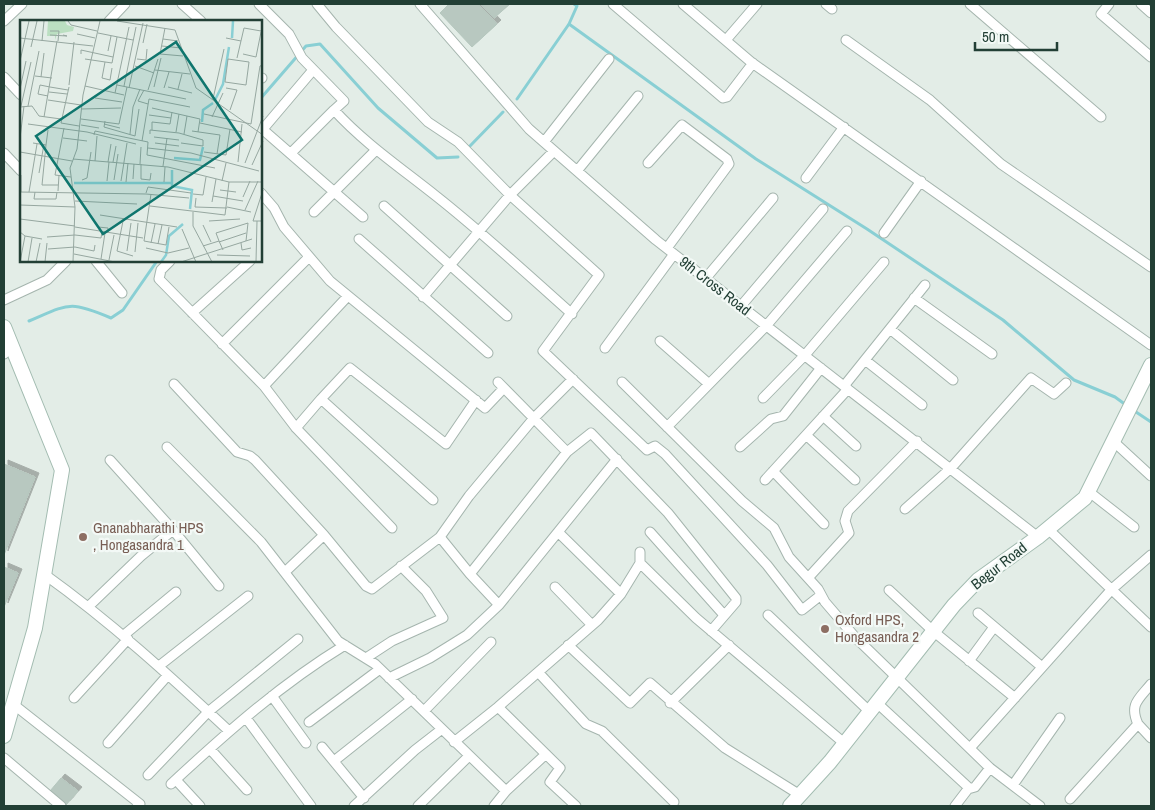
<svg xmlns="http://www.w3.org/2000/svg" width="1155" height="810" viewBox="0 0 1155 810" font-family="'Archivo Narrow',sans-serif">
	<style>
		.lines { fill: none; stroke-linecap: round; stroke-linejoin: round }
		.stream { stroke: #89cfd4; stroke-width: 3 }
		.building { fill: #b8c8c0; stroke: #b5c7be; filter: url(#shadow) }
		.street-casing { stroke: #a5b5ae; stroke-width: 11 }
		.secondary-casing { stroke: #a3bcb1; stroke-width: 16 }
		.street { stroke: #fff; stroke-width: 9 }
		.secondary { stroke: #fff; stroke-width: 14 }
		.education-dot { fill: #8d6e63; stroke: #f3f9f6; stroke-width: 2 }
		.labels { text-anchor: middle; stroke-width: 4.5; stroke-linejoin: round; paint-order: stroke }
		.street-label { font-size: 15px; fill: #223f35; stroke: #f3f9f6 }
		.education-label { font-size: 15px; fill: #785e54; stroke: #f3f9f6; text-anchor: start }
		.inset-river { fill: none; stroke: #89cfd4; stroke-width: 2.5 }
		.inset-road { fill: none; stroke: #96a7a0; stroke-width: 1 }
		.view { fill: #0f766e; fill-opacity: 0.15; stroke: #0f766e; stroke-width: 2.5 }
		.inset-edge { fill: none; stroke: #223f35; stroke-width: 2.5 }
	</style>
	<defs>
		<filter id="shadow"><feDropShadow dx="4" dy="-4" stdDeviation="0" flood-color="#0004"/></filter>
	</defs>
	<rect width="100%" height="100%" fill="#e3ede7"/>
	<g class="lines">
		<path class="stream" d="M 569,24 L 756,159 L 867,229 L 1003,320 L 1074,380 L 1115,397 L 1126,405
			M 261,98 L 306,46 L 320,44 L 378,108 L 437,158 L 458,157
			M 517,99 L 569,24 L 577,6 L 574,4
			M 470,146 L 503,112
			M 29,321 C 69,304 69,300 111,318 L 123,310 L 157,261
			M 1133,410 L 1151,422"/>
	</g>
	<path class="building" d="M 449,4 L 478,4 L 497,24 L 472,47 L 440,13 Z
		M 481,4 L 510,4 L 494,18 Z
		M 4,464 L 35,477 L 4,555 Z
		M 4,567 L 18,573 L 4,607 Z
		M 61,778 L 78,791 L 66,805 L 50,791 Z"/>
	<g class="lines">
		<defs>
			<path id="street" d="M 182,4 L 201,21
				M 259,4 L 289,34 L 302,58 L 344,101 L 334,110 C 364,143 401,168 436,196 C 483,233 527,274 572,314
				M 317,4 L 336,27 L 428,122 L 458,142 L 510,195 L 599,275 L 543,351 L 647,450 L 655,446 L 665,454 L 767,565 L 802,610 L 821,595
				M 420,4 L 529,129 L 656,240 L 1038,537
				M 613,4 L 723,98 L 727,97 L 753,63
				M 683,4 L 751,62 L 1151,345
				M 826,4 L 832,9
				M 970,4 L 1101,117
				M 1109,4 L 1101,14 L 1151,57
				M 1141,4 L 1151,13
				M 4,21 L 22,4
				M 109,21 L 125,4
				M 726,40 L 757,4
				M 846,40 L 930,100 L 1001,164 L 1151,267
				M 4,77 L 21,95
				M 261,78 L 262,78
				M 261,128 L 363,217
				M 263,129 L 313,70
				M 544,142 L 609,59
				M 4,153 L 21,171
				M 291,153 L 334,110
				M 648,163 L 682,125 L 727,159 L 729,164 L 667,248
				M 577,171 L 638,96
				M 806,178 L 844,127
				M 261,193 L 274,208 L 284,227 L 330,281 L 485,408 L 504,388
				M 384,206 L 507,316
				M 314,212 L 376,150
				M 884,233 L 921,181
				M 359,239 L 488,353
				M 96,261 L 122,293
				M 170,261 L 161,270 L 159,279 L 264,386 L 296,428 L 392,528
				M 706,278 L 773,198
				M 423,297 L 510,195 L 554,151
				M 914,298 L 992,354
				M 4,300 L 47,280 L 66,261
				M 741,306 L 823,209
				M 192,313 L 250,261
				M 890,329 L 953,380
				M 660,341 L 709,384
				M 222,344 L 308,258
				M 605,348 L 674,254
				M 4,354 L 12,347
				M 865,360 L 922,405
				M 498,382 L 567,452
				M 622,382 L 742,501 L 774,528 L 789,557 L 818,589 L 825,602 L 855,637 L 990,768 L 1040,806
				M 174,384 L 237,452 L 250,456 L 255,460 L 324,535 L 366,586 L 372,589 L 440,537 L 469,496 L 534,418 L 573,379
				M 264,386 L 348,296
				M 844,386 L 925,285
				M 763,398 L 805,355 L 884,262
				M 321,399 L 350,368 L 446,444 L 476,400
				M 823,416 L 856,446
				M 667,427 L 766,326 L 847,231
				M 296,428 L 321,399 L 433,500
				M 806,435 L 855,480
				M 1113,441 L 1151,476
				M 167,447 L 261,542 L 338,641 L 375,664 L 506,791
				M 740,447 L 771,419 L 783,416 L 821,368
				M 110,460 L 173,530 L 219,586
				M 773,471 L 824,524
				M 765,480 L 848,389
				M 1088,491 L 1134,527
				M 905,509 L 951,468 L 1031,378 L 1054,394 L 1066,383
				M 1048,529 L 1151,627
				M 558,532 L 621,594
				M 650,532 L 724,615
				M 440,537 L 470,574 L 499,605
				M 640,563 L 696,618 L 844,743
				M 285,572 L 324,535
				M 44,574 C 111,622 170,676 229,731
				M 470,574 L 567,452 L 591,433 L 668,513 L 736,598 L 736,602 L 711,631
				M 808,578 L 849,533 L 845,521 L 848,511 L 917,441
				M 555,587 L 592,625
				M 889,590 L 933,631 L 1015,698
				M 89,606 L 141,556 L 173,530
				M 978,613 L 1042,667
				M 768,615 L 869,711
				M 124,635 L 176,592
				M 568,645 L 630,703 L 650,683 L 725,748 L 800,795
				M 366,658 L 392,641 L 443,618 L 426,591 L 401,566
				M 969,661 L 994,627
				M 159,666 L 248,596
				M 538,672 L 586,724 L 602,731 L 674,802
				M 389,678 L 430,658 L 467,635 L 499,605 L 617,459
				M 272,696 L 306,743
				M 74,698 L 128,639
				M 876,702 L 967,786 L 968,789 L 955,806
				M 670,703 L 729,645
				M 13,704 L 140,804 L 137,806
				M 498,707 L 560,768 L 550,782 L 576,806
				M 424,711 L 491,642
				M 246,718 L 311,806
				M 309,722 L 380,669
				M 1138,724 C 1129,704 1139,699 1151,684
				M 454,742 L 498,707 L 598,620 L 621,594 L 640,563 L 640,552
				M 108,743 L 168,675
				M 322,747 L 364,798
				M 970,748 L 1112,589 L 1151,555
				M 210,749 L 247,790
				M 4,758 L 61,806
				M 334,761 L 412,699
				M 148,775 L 208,712 L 298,639
				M 176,780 L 200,806
				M 171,784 C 226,733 281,684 345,645
				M 1013,785 L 1060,718
				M 968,789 L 975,787 L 990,768
				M 1070,799 L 1138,724 L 1151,738
				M 354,806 L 415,750 L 442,729
				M 418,806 L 469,756
				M 494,806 L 506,791 L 546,754"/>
			<path id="secondary" d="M 4,327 L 62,470 L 35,628 L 4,736
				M 790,806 L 830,762 L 954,605 L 978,580 L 1038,537 L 1085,498 L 1151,365"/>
		</defs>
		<use href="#street" class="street-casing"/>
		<use href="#secondary" class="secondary-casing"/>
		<use href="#street" class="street"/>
		<use href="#secondary" class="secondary"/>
	</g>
	<g class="education-dot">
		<circle cx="83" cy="537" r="5"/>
		<circle cx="825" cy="629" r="5"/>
	</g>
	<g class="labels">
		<g class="street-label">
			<text transform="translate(715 286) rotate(38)" y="5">9th Cross Road</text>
			<text transform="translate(999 566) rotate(-38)" y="5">Begur Road</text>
		</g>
		<g class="education-label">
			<text x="93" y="533">Gnanabharathi HPS<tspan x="93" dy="17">, Hongasandra 1</tspan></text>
			<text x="835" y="625">Oxford HPS,<tspan x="835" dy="17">Hongasandra 2</tspan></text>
		</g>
	</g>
	<g transform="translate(20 20)">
		<rect width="242" height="242" fill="#e3ede7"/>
		<path d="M 28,1 L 45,1 L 47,5 L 54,7 L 53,11 L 37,14 L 35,20 L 35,16 L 27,16 Z" fill="#bbdfc1"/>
		<path class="inset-river" d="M 212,18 L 213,1M 195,80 L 203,64 L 209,27M 182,102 L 183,90 L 193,83M 154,138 L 180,140 L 183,127M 152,150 L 152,166 L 172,170 L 170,189M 54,163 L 152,163M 141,242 L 146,235 L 149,216 L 163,204"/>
		<path class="inset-road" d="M 48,1 L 51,5 L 77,11M 97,1 L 155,10 L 176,68 L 243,115M 145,8 L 140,34 L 163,36M 30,11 L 39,11 L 38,21M 78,13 L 113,20M 57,14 L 75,18M 30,15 L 47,16 L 43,15M 0,18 L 73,26M 206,18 L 221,21M 143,19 L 158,21M 22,21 L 24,1M 123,23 L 127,4M 142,26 L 161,28M 11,27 L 17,1M 88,31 L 91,16M 61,34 L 61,30 L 93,37M 223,34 L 236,37 L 241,12M 217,38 L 224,8 L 241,11M 65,39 L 92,43 L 97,17M 117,39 L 126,40 L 127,29M 208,39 L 229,42 L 226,65 L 205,62 ZM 0,41 L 9,1M 85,42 L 82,58 L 90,60 L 92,48M 115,46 L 134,53M 135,50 L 170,54M 15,56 L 32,58M 21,57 L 24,33M 49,65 L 54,22M 97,65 L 166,79M 65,66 L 104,75M 104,66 L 116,7M 30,67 L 48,70M 49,67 L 41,103 L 59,106M 134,67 L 141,38M 148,67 L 172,73M 109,68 L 123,3M 144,68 L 149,52M 206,68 L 217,70 L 210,90M 0,69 L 6,41M 158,69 L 162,54M 124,70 L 118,81 L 128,84M 128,70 L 138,39M 29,72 L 47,74M 95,73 L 109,7M 28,76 L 18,74 L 20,65 L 30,67M 75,78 L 102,82M 193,79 L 204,29M 28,80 L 61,85M 1,86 L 11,42M 8,86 L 19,31M 0,87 L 12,86 L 19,96 L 41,99M 132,88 L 180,99 L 178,112M 61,89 L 101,88M 184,94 L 231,104 L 240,46 L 243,45M 129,95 L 151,98 L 152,92M 24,97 L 37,21M 192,97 L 203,73M 61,99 L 99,104M 85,101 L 84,107 L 115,116 L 119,89M 180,103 L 222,112M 8,104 L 67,112 L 116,124M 84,104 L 100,108M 99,104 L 107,67M 61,105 L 79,108M 44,108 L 35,155 L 51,157M 132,110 L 132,102 L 150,104 L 151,98M 172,111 L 200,115 L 197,134M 156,112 L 159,94M 110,114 L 113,87 L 120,69M 130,114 L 130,110 L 159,113 L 183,120 L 183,126 L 161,123M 164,114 L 167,96M 74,115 L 75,111 L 128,122 L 127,135 L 195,148M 134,117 L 159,120M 0,118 L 4,86M 43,118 L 67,121M 122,121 L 129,79 L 170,87M 13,123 L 26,125 L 28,110M 135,123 L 159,126M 26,125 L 22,165 L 38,165M 128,128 L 171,133 L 239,151M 0,132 L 52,141M 184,132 L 206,135 L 210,109M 53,139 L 148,147 L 209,162 L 243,162M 75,141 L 77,116M 88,142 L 91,124M 93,142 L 96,126M 218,142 L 222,104M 225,143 L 243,96M 120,144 L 121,127M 121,144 L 121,159 L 130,160 L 131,153M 232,145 L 243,121M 143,146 L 147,118M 19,153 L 24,124M 1,155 L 1,172M 113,159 L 114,144M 62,160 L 67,158 L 71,132M 94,160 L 98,134M 87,161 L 89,142M 101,161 L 107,123M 202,161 L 206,143M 106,162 L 108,143M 144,162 L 145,147M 200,170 L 216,172M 243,170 L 233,201 L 243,201M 38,171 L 39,155M 0,172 L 126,174 L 169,178M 9,172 L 17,124M 15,172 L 14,179 L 36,179 L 37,172M 126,173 L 128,167 L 171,173M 131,174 L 124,221 L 146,225 L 149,207M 173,174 L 183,175 L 186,157M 193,176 L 223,181M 223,177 L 230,161M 176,178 L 175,187 L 207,188M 55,181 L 117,184M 192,182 L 196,159M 0,185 L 55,187M 130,186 L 205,195 L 209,162M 207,187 L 231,192M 225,190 L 238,161M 173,192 L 173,206 L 192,242M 80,195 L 157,207M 0,199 L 55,206M 103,201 L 97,231 L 113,236M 189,201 L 220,199M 183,205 L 191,222M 55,207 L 123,218M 78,207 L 88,208 L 88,213M 162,209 L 176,242M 0,212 L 5,216 L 22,219M 27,217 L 55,215 L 81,218 L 82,212M 199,221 L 196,213 L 228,203M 226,221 L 228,203M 199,222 L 226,213M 131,223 L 135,204M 221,223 L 222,230 L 231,228M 138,224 L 142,205M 183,226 L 199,221 L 203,230M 126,228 L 148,233 L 169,228M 28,229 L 55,227 L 74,231 L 75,225M 107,231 L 111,203M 115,232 L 118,203M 54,234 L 95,242M 197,235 L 230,236M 81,239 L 85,213M 89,240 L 94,215M 0,242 L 5,216M 8,242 L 12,218M 16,242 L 20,223M 25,242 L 27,223M 53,242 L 55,187 L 50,148 L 57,129 L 63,75 L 80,1M 161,242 L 232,219M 236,242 L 237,201"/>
		<path class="view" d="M 156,22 L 222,120 L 83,214 L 16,116 Z"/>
		<rect width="242" height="242" class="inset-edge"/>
	</g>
	<rect width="1155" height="810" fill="none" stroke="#223f35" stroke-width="10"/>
	<path d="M975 42v8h82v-8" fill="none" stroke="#223f35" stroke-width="2.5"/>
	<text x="982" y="42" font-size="15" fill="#223f35" stroke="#f3f9f6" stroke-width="4" paint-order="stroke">50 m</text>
</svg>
